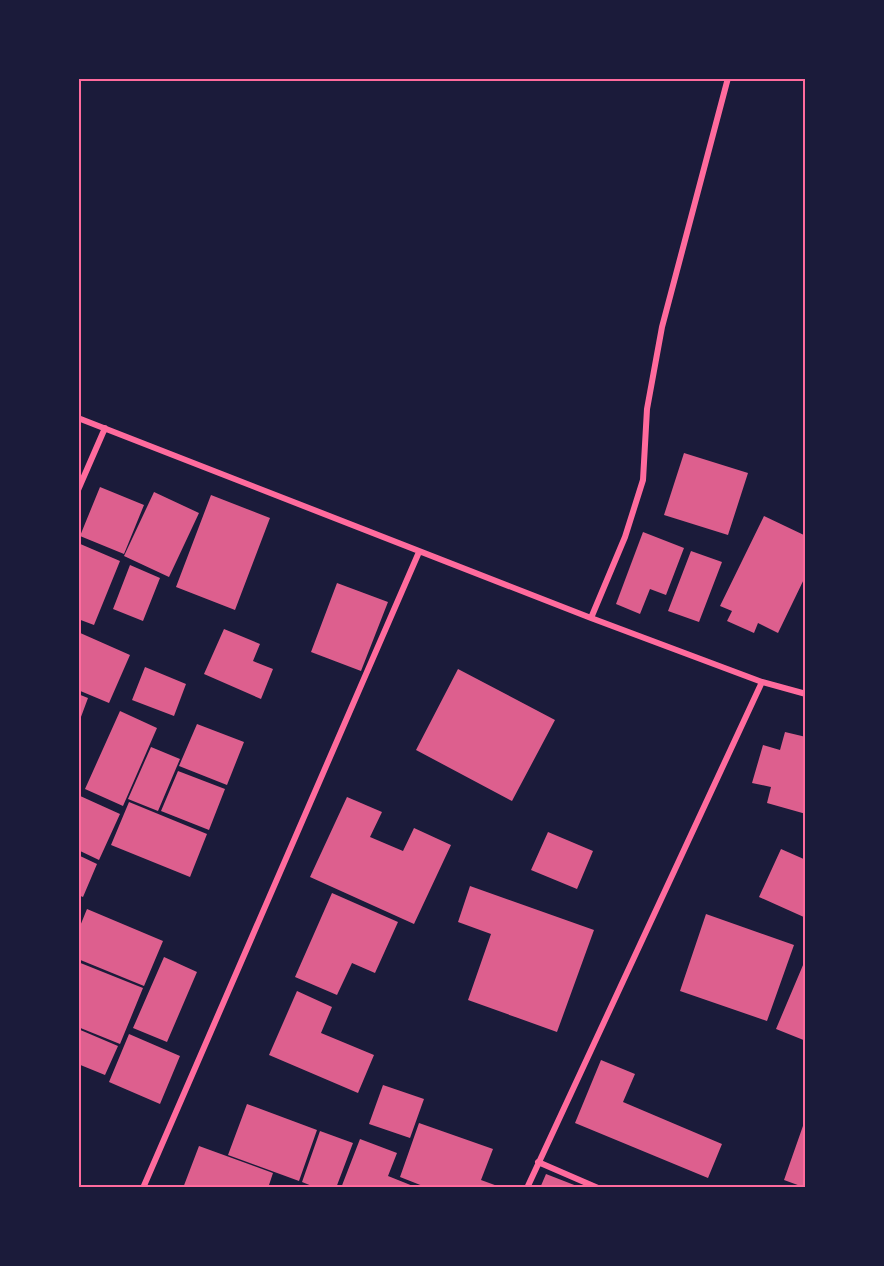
<svg xmlns="http://www.w3.org/2000/svg" width="884" height="1266" viewBox="0 0 884 1266" font-family="'Fira Sans Condensed',sans-serif">
	<style>
		.building { fill: #dd5f8e }
		.lines { fill: none; stroke-linecap: round; stroke-linejoin: round }
		.minor { stroke: #ff6b9d; stroke-width: 6 }
		.neatline { fill: none; stroke: #ff6b9d; stroke-width: 2 }
	</style>
	<rect width="100%" height="100%" fill="#1b1b3a"/>
	<path class="building" d="M 684,453 L 748,473 L 728,535 L 664,515 Z
		M 100,487 L 144,505 L 124,554 L 80,536 Z
		M 154,492 L 199,513 L 169,577 L 124,556 Z
		M 211,495 L 270,518 L 235,610 L 176,587 Z
		M 764,516 L 806,536 L 806,575 L 778,633 L 758,623 L 754,633 L 727,621 L 732,611 L 720,606 Z
		M 643,532 L 684,548 L 666,595 L 650,589 L 640,614 L 616,604 Z
		M 78,543 L 120,561 L 94,625 L 78,619 Z
		M 691,551 L 722,562 L 699,622 L 668,611 Z
		M 130,565 L 160,578 L 143,621 L 113,609 Z
		M 337,583 L 388,602 L 361,671 L 311,652 Z
		M 224,629 L 260,644 L 253,661 L 273,669 L 261,699 L 204,674 Z
		M 78,632 L 130,655 L 109,703 L 78,690 Z
		M 145,667 L 186,684 L 174,716 L 132,700 Z
		M 458,669 L 555,720 L 512,801 L 416,750 Z
		M 78,694 L 88,698 L 78,725 Z
		M 120,711 L 157,728 L 123,806 L 85,789 Z
		M 197,724 L 244,742 L 227,785 L 179,766 Z
		M 785,732 L 806,737 L 806,814 L 767,803 L 771,787 L 752,783 L 763,745 L 780,750 Z
		M 151,747 L 180,759 L 158,811 L 128,799 Z
		M 178,771 L 225,789 L 209,830 L 161,811 Z
		M 78,795 L 120,814 L 99,860 L 78,850 Z
		M 347,797 L 382,812 L 370,837 L 403,851 L 414,828 L 451,845 L 414,924 L 310,877 Z
		M 129,802 L 207,834 L 190,877 L 111,845 Z
		M 548,832 L 593,851 L 577,889 L 531,870 Z
		M 781,849 L 806,860 L 806,918 L 759,897 Z
		M 78,855 L 97,864 L 83,897 L 78,895 Z
		M 470,886 L 594,930 L 557,1032 L 468,1000 L 491,934 L 458,922 Z
		M 332,893 L 398,922 L 375,973 L 352,963 L 337,995 L 295,977 Z
		M 87,909 L 163,941 L 144,986 L 78,959 L 78,931 Z
		M 706,914 L 794,945 L 767,1021 L 680,991 Z
		M 164,957 L 197,972 L 167,1042 L 133,1028 Z
		M 806,958 L 806,1041 L 776,1029 Z
		M 78,962 L 143,988 L 120,1044 L 78,1027 Z
		M 297,991 L 332,1007 L 321,1033 L 374,1055 L 358,1093 L 269,1055 Z
		M 78,1029 L 118,1046 L 105,1075 L 78,1064 Z
		M 129,1034 L 180,1056 L 160,1104 L 109,1082 Z
		M 601,1060 L 635,1074 L 623,1102 L 722,1144 L 708,1178 L 575,1123 Z
		M 383,1085 L 424,1099 L 410,1138 L 369,1124 Z
		M 247,1104 L 317,1130 L 299,1181 L 228,1155 Z
		M 419,1123 L 493,1149 L 481,1180 L 503,1188 L 428,1188 L 400,1177 Z
		M 804,1123 L 806,1124 L 806,1188 L 784,1180 Z
		M 320,1131 L 353,1143 L 336,1188 L 317,1188 L 302,1182 Z
		M 360,1139 L 397,1153 L 388,1176 L 418,1188 L 341,1188 Z
		M 199,1146 L 273,1173 L 268,1188 L 183,1188 Z
		M 546,1174 L 582,1188 L 540,1188 Z"/>
	<g class="lines">
		<path class="minor" d="M 78,418 L 591,618 L 762,682 L 806,694
			M 78,490 L 105,428
			M 591,618 L 625,537 L 643,480 L 647,409 L 662,327 L 728,78
			M 538,1162 L 598,1188
			M 143,1188 L 419,552
			M 527,1188 L 762,682"/>
	</g>
	<rect width="884" height="1266" fill="none" stroke="#1b1b3a" stroke-width="159"/>
	<rect x="80" y="80" width="724" height="1106" class="neatline"/>
</svg>
